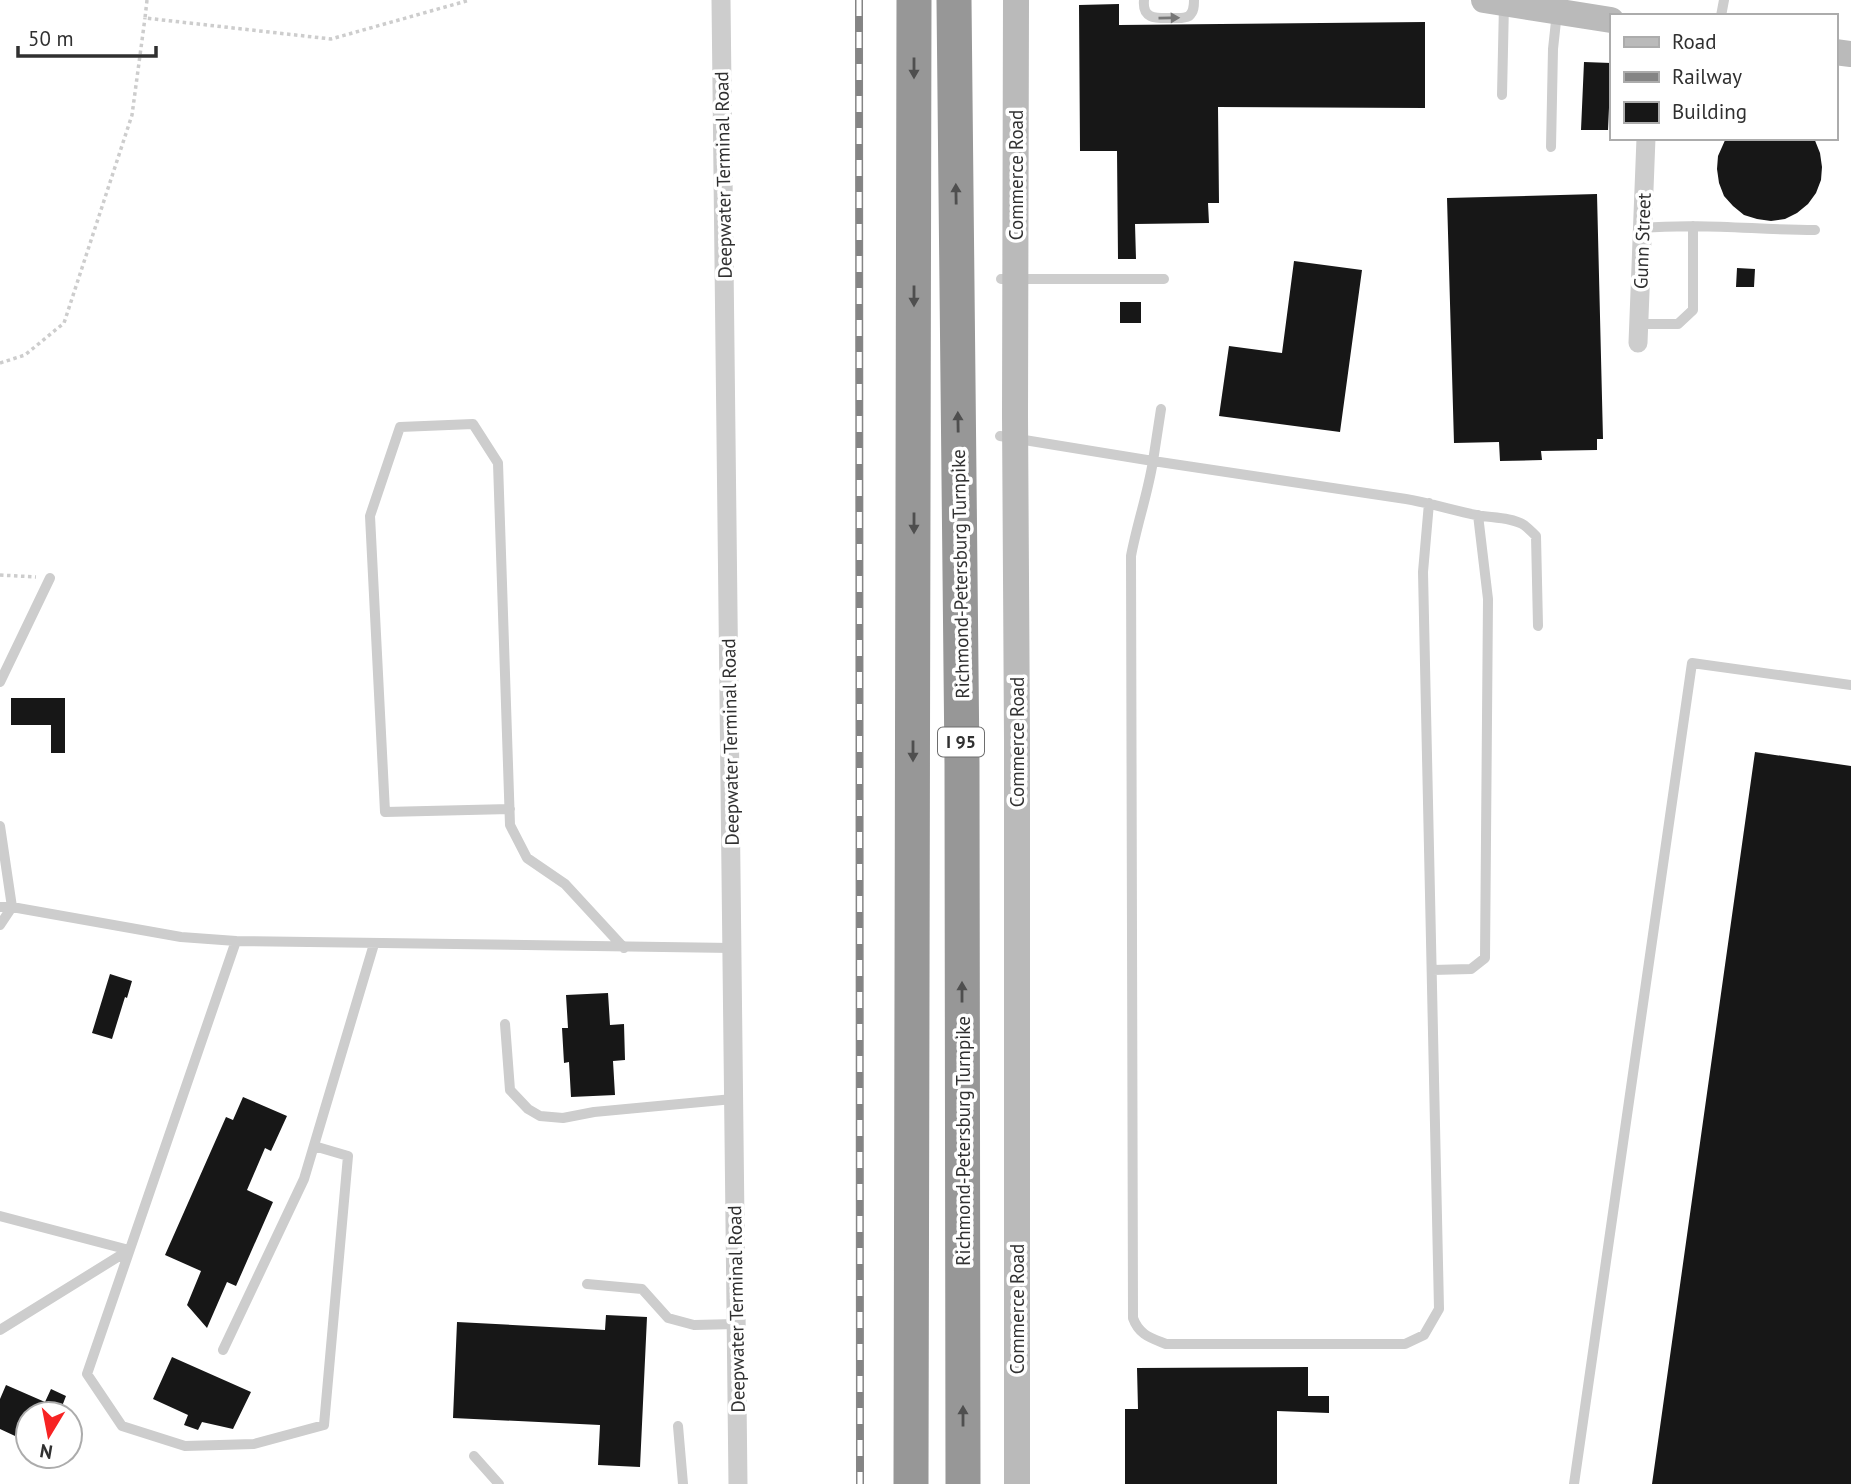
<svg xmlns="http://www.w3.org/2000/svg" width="1851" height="1484" viewBox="0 0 1851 1484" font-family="'PT Sans',sans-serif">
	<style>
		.building { fill: #171717 }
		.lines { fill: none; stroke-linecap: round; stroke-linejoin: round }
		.path { stroke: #cdcdcd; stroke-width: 3.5; stroke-dasharray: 3.5 3.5; stroke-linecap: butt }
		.lane { stroke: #cdcdcd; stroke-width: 10 }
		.street { stroke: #cdcdcd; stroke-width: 19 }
		.secondary { stroke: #bababa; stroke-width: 26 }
		.highway { stroke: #979797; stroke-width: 35 }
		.rail-casing { stroke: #858585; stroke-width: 8 }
		.rail { stroke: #fff; stroke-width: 5; stroke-dasharray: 16; stroke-linecap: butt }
		.oneway { fill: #777 }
		.oneway2 { fill: #4f4f4f }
		.labels { text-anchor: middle; stroke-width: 7; stroke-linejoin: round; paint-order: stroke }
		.shield { fill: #fff; stroke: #6e6e6e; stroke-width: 2 }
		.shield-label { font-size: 18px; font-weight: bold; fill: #303030 }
		.street-label { font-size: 19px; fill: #303030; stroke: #fff }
	</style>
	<rect width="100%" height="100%" fill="#fff"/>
	<path class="building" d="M 1119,4 L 1119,25 L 1425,22 L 1425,108 L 1218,107 L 1219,203 L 1208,203 L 1209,223 L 1135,224 L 1136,259 L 1118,259 L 1117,151 L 1080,151 L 1079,5 Z
		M 1584,62 L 1611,63 L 1608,130 L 1581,130 Z
		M 1726,138 L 1814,138 L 1820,153 L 1822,167 L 1821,180 L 1816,193 L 1808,204 L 1797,213 L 1785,219 L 1771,221 L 1757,219 L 1744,215 L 1733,206 L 1724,196 L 1719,183 L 1717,169 L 1718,156 Z
		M 1597,194 L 1603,439 L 1597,439 L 1597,450 L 1541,451 L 1542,460 L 1500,461 L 1499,442 L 1454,443 L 1447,198 Z
		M 1294,261 L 1362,270 L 1340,432 L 1219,416 L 1229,346 L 1282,353 Z
		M 1737,268 L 1755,269 L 1754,287 L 1736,287 Z
		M 1120,302 L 1141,302 L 1141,323 L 1120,323 Z
		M 11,698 L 65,698 L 65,753 L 51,753 L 51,725 L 11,725 Z
		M 1755,752 L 1851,766 L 1851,1484 L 1652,1484 Z
		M 110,974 L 132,981 L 127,998 L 125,997 L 112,1039 L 92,1033 Z
		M 608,993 L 610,1025 L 624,1024 L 625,1060 L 613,1061 L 615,1095 L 571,1097 L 569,1062 L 564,1063 L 562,1028 L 568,1028 L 566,995 Z
		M 243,1097 L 287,1116 L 271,1151 L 265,1148 L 247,1190 L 273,1202 L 236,1286 L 227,1282 L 207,1328 L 187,1305 L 201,1271 L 165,1255 L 226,1117 L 233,1120 Z
		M 606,1315 L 647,1317 L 640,1467 L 598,1465 L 600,1425 L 453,1418 L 457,1322 L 605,1330 Z
		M 172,1357 L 251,1392 L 233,1429 L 202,1422 L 198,1430 L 184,1425 L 188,1415 L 153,1399 Z
		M 1308,1367 L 1308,1396 L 1329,1396 L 1329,1413 L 1277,1411 L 1277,1484 L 1125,1484 L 1125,1409 L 1138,1409 L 1137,1368 Z
		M 6,1385 L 45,1402 L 51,1389 L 66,1396 L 61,1409 L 73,1414 L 28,1414 L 28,1442 L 0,1429 L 0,1399 Z"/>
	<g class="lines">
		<path class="path" d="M 147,0 L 145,18 L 331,39 L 470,0
			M 0,363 L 25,355 L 64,323 L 132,115 L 145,18
			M 0,575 L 36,577"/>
		<path class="lane" d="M 1144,0 C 1142,20 1157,18 1172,18 C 1177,18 1184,19 1189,16 C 1194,12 1194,6 1194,0
			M 1721,16 L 1724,0
			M 1502,95 L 1504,4
			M 1551,147 L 1553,49 L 1557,12
			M 1643,228 C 1700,223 1758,230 1815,230
			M 1001,279 L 1164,279
			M 1639,324 L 1678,324 L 1693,310 L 1693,226
			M 1000,436 L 1153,461 L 1161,409
			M 1429,503 L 1423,572 L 1439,1309 L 1424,1335 L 1405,1344 L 1166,1344 C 1151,1338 1139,1335 1133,1318 L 1131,556 C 1137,524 1148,493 1153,461 L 1406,499 C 1430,503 1452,510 1476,515 C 1491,518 1511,517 1524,525 C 1528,528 1533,533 1536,536 L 1538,626
			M 0,682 L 50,578
			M 510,809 L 385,812 L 370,516 L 400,427 L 473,424 L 498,463 L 510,825 L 527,858 L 565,884 L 624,948
			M 0,826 L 12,907 L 0,925
			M 0,907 L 12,907 L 181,937 L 236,941
			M 1432,970 L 1471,969 L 1485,958 L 1488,599 L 1478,515
			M 505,1024 L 510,1090 L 528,1109 L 540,1116 L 563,1118 L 594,1112 L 733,1099
			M 314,1146 L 348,1156 L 324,1425 L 254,1444 L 185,1446 L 122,1426 L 87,1374 L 236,941 L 732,948
			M 0,1216 L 129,1250
			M 587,1284 L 642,1289 L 668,1318 L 694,1325 L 736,1324
			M 0,1330 L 129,1250
			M 223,1350 L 304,1179 L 374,944
			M 678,1426 L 683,1484
			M 474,1456 L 499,1484
			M 1574,1484 L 1692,663 L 1851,685"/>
		<path class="street" d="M 721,0 L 738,1484
			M 1638,343 L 1646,138"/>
		<path class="secondary" d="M 1016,0 L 1015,416 L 1017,739 L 1017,1484
			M 1484,0 L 1611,20
			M 1835,52 L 1851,54"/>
		<path class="highway" d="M 954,0 L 962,764 L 963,1484
			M 911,1484 L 914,0"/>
		<defs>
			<path id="rail" d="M 859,0 L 860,1484"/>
		</defs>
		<use href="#rail" class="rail-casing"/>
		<use href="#rail" class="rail"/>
	</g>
	<defs><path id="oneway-solid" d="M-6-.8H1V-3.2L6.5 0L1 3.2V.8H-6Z" transform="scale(1.75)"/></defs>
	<use class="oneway" href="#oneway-solid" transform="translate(1169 18) rotate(-1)"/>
	<g class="oneway2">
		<use href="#oneway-solid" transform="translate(914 68) rotate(90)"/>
		<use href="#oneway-solid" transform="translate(956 194) rotate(-91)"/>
		<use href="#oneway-solid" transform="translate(914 296) rotate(90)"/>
		<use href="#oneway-solid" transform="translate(958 422) rotate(-91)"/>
		<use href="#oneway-solid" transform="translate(914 523) rotate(90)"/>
		<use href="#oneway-solid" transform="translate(913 751) rotate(90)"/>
		<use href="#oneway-solid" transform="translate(962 992) rotate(-90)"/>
		<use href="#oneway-solid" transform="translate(963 1416) rotate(-90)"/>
	</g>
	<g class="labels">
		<rect class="shield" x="938" y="727.5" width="46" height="29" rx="5"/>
		<g class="shield-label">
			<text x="961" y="748">I 95</text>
		</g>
		<g class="street-label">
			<text transform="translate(723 175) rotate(-91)" y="7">Deepwater Terminal Road</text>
			<text transform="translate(1016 175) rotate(-90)" y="7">Commerce Road</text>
			<text transform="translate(1642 241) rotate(-88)" y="7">Gunn Street</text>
			<text transform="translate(960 574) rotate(-91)" y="7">Richmond-Petersburg Turnpike</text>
			<text transform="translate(730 742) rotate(-91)" y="7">Deepwater Terminal Road</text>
			<text transform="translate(1017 742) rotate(-90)" y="7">Commerce Road</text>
			<text transform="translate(963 1141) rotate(-90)" y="7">Richmond-Petersburg Turnpike</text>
			<text transform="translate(736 1309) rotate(-91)" y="7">Deepwater Terminal Road</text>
			<text transform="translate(1017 1309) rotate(-90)" y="7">Commerce Road</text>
		</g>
	</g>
	<rect x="1610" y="14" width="228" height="126" fill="#ffffff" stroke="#acacac" stroke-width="2"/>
	<rect x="1624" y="37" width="35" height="10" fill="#bababa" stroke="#acacac" stroke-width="2"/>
	<text x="1672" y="49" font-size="21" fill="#303030">Road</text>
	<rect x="1624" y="72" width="35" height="10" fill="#858585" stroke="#acacac" stroke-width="2"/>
	<text x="1672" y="84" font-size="21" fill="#303030">Railway</text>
	<rect x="1624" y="102" width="35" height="21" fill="#171717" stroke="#acacac" stroke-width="2"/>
	<text x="1672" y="119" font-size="21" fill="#303030">Building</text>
	<g transform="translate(49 1435) rotate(190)"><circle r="33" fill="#ffffff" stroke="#acacac" stroke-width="2"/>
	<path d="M0-5L12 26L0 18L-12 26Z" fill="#f72323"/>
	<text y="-10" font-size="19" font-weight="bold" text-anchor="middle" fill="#303030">N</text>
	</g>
	<path d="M18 46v10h138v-10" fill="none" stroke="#303030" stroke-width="3.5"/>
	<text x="28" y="46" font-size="21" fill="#303030" stroke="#ffffff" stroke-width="5" paint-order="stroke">50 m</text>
</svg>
